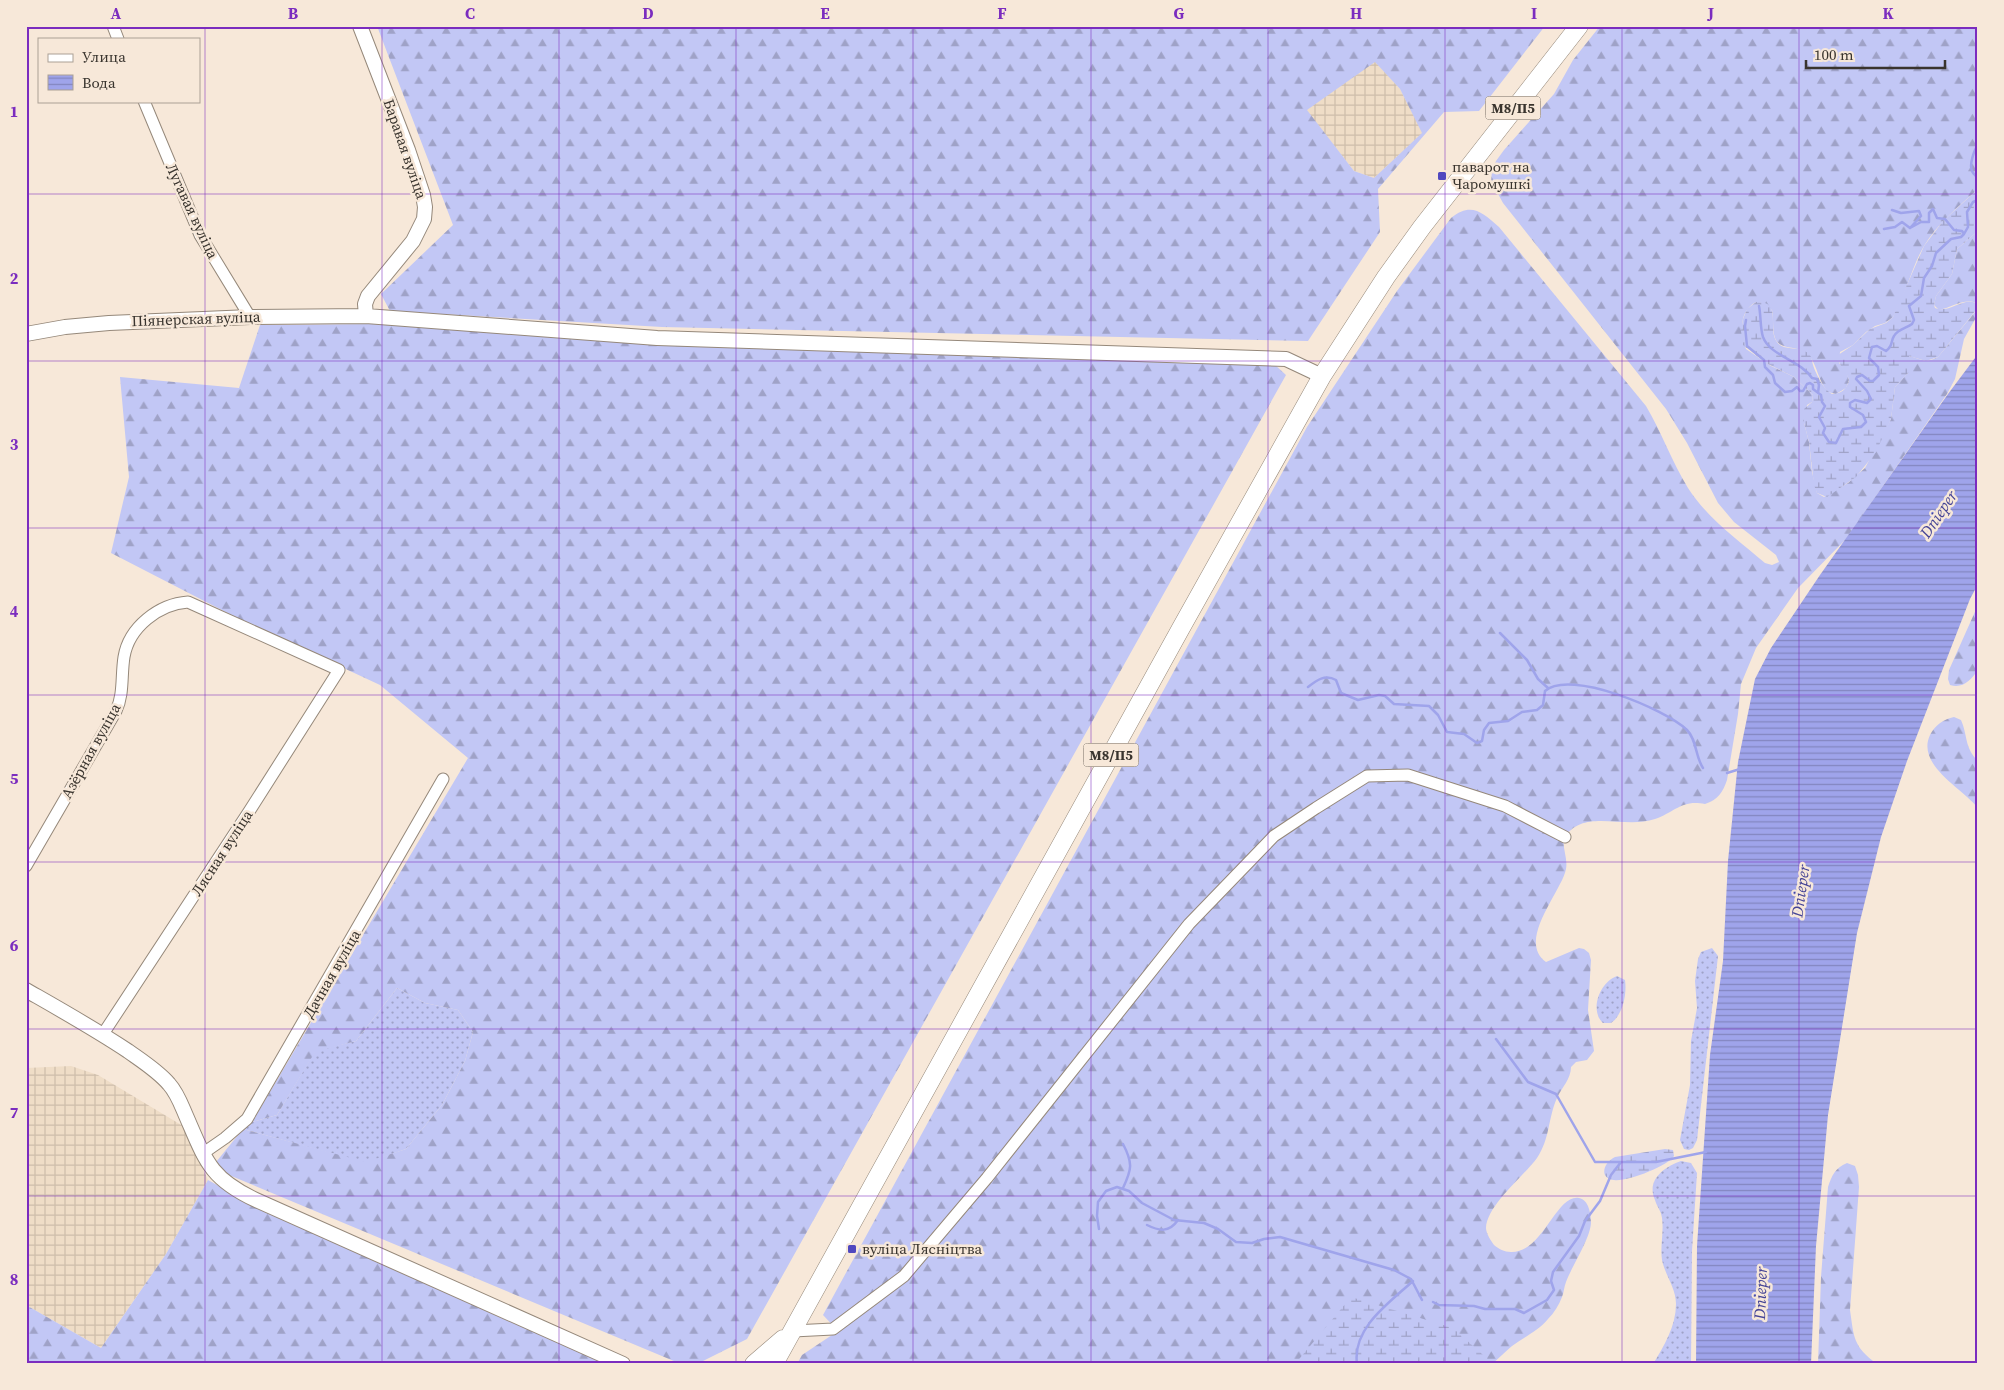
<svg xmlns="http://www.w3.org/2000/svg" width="2004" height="1390" viewBox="0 0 2004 1390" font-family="'Source Serif 4',serif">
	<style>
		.industrial { fill: url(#industrial-grid) }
		.grass { fill: url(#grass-dots) }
		.forest { fill: url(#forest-firs); fill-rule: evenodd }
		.wetland { fill: url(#wetland-marsh) }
		.water { fill: url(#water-rules) }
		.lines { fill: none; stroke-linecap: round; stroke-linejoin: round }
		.stream { stroke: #9fa4eb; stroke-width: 2.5 }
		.minor-casing { stroke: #95887a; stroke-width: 13 }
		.tertiary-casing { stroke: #95887a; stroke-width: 16 }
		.primary-casing { stroke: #95887a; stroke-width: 19 }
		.minor { stroke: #fff; stroke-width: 11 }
		.tertiary { stroke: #fff; stroke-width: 14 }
		.primary { stroke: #fff; stroke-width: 18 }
		.grid { fill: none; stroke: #7b2cbf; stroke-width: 1; stroke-opacity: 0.55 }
		.poi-dot { fill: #5048bf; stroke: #f7e8d9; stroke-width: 2 }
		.labels { text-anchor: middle; stroke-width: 5; stroke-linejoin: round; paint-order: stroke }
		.shield { fill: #f7e8d9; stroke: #726a61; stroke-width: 1 }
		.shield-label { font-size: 14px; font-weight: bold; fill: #39342e }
		.street-label { font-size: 15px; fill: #39342e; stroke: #f7e8d9 }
		.poi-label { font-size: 15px; fill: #39342e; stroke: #f7e8d9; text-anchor: start }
		.water-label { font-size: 16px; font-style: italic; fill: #454496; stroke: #f7e8d9 }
		.neatline { fill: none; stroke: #7b2cbf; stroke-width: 2 }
		.grid-label { font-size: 16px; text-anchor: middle; font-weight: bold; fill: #7b2cbf }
	</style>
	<defs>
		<pattern id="industrial-grid" width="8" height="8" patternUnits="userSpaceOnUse" patternTransform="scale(1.25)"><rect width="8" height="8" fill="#efddc7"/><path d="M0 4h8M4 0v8" fill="none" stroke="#cebeab"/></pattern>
		<pattern id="grass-dots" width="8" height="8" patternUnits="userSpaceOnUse" patternTransform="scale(1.25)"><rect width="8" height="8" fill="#c2c7f5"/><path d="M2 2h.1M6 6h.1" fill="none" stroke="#9fa2c7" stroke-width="1.8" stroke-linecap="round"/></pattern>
		<pattern id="forest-firs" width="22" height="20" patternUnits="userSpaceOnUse" patternTransform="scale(1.25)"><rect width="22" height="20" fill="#c2c7f5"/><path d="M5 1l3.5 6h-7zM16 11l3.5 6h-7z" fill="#9fa2c7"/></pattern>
		<pattern id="wetland-marsh" width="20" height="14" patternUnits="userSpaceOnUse" patternTransform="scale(1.25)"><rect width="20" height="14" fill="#c2c7f5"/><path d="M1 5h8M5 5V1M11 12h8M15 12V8" fill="none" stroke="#9fa2c7"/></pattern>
		<pattern id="water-rules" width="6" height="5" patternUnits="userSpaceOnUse" patternTransform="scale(1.25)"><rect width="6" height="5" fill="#9fa4eb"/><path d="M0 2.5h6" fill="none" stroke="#8386bf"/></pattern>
	</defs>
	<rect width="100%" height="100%" fill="#f7e8d9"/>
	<path class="industrial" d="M 1375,61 L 1400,89 L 1423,133 L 1374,178 L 1354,171 L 1306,110 Z
		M 71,1066 L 98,1075 L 183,1126 L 208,1180 L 166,1254 L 101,1348 L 26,1305 L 26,1068 Z"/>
	<path class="grass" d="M 1712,948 L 1718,956 L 1697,1140 L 1693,1148 L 1689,1150 L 1684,1149 L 1680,1140 L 1690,1085 L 1691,1041 L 1697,1008 L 1695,981 L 1698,959 L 1701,952 Z
		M 1617,976 L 1625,980 C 1627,994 1623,1015 1611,1023 L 1603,1023 C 1589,1010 1600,982 1617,976 Z
		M 397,988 L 425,1003 L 458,1010 L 473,1032 L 465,1061 L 442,1105 L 406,1149 L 366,1163 L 243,1129 L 252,1122 L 277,1115 L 315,1051 L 356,1041 Z
		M 1681,1161 L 1691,1163 L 1697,1173 L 1692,1251 L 1691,1364 L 1653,1364 C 1664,1346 1676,1326 1676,1304 C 1676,1288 1665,1275 1662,1260 C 1660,1246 1664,1232 1662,1218 C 1661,1210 1657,1207 1655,1200 C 1646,1180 1664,1167 1681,1161 Z"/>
	<path class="forest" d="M 377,26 L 1545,26 L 1479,111 L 1444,112 L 1378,189 L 1380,232 L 1308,341 L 662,327 L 390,311 L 381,294 L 453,225 ZM 1375,62 L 1400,89 L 1422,133 L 1374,178 L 1354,171 L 1307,110 Z
		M 1600,26 L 1978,26 L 1978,189 C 1959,206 1937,224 1924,246 C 1911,268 1906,295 1893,317 L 1885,323 L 1875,326 L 1866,332 L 1853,345 L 1840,352 L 1839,363 L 1846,371 L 1849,380 L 1846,388 L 1836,394 L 1828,392 C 1819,382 1817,367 1811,358 C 1801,343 1780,352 1775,338 C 1772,329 1774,319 1772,310 L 1760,302 L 1756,302 C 1738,312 1741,332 1746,349 L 1771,366 L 1794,377 L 1813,395 L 1812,402 L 1807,405 L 1804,423 L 1809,442 L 1812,472 L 1817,493 L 1824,497 L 1848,483 L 1865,468 L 1891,419 L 1895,387 L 1908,373 L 1909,356 C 1922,359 1924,364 1938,357 L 1975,312 L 1976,303 C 1964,298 1951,308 1939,310 L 1934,305 L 1936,296 L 1952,274 L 1957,249 L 1978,231 L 1978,314 L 1964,339 L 1955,379 L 1947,394 L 1846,539 L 1798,588 L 1756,648 L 1741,684 L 1738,714 L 1727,780 C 1723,792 1718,800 1705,804 C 1682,799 1675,812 1655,819 C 1623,830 1584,807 1564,838 C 1562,848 1568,858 1566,869 C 1562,891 1516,941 1546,962 L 1579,948 L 1584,949 L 1589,953 L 1591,960 L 1588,1010 L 1594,1051 L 1587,1060 L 1576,1062 L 1571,1067 C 1571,1079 1562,1087 1557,1098 C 1548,1118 1550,1139 1537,1158 C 1524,1176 1487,1205 1486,1228 C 1486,1233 1491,1241 1494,1245 C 1499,1249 1504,1252 1511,1252 C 1543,1253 1556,1194 1579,1198 C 1589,1200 1591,1214 1591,1223 C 1590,1239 1572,1266 1566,1282 C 1564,1287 1564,1292 1562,1297 C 1559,1305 1554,1313 1548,1319 C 1538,1331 1524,1337 1512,1346 C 1505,1352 1499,1358 1492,1364 L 797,1364 L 802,1355 L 838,1331 L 823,1315 L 1307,427 L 1397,291 L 1451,218 C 1471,202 1482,212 1499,227 L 1646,406 C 1662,433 1672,462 1688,488 C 1707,518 1738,540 1765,563 L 1772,565 L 1779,562 L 1776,555 L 1734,522 L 1718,503 L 1687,443 L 1666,409 L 1503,203 L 1491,181 L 1492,171 L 1496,161 L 1504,150 L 1554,94 L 1573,60 Z
		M 373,324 L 651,344 L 1274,364 L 1286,375 L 747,1339 L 697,1364 L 681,1364 L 229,1175 L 216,1162 L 243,1129 L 366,1162 L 406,1149 L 442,1105 L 465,1061 L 473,1032 L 458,1010 L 425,1003 L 397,988 L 356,1041 L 315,1052 L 277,1115 L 252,1122 L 468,758 L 380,685 L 245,622 L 111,553 L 129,477 L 120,377 L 239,388 L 260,325 Z
		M 1978,605 L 1978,670 C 1971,680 1963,689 1950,685 L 1948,679 L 1949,670 Z
		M 1954,717 L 1961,720 C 1968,736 1964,747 1978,761 L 1978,808 C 1962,788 1916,765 1930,735 C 1935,725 1944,719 1954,717 Z
		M 1847,1163 L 1855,1166 L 1858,1175 L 1859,1187 L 1850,1310 C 1854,1338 1853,1346 1877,1364 L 1818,1364 L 1821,1277 L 1828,1187 C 1832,1175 1835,1168 1847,1163 Z
		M 208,1180 L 237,1196 L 607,1364 L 26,1364 L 26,1305 L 101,1348 L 166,1254 Z"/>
	<path class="wetland" d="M 1978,189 L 1978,231 L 1957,249 L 1952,274 L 1936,296 L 1934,305 L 1935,308 C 1949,314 1962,297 1976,303 L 1977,309 L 1938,357 L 1926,361 L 1909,356 L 1910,371 L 1895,387 L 1891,419 L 1876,452 L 1856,477 L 1827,497 L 1817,493 L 1814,485 L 1809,442 L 1804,423 L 1804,409 L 1812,402 L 1813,395 L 1794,377 L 1766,363 L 1743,345 L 1741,331 L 1743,319 L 1747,309 L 1756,302 C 1783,300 1767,329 1777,342 C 1784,352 1800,345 1809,354 C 1812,357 1812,361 1813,365 C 1816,374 1824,390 1832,394 C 1841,394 1847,389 1849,380 C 1847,371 1837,365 1838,355 L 1853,345 L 1870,329 L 1886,323 L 1893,317 L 1924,246 L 1943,221 Z
		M 1665,1149 L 1673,1150 L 1674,1156 C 1668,1166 1627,1182 1614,1180 C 1598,1178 1604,1162 1615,1157 Z
		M 1351,1297 L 1453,1328 L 1493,1364 L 1295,1364 Z"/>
	<path class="water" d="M 1978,354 L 1978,584 L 1970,599 L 1907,761 L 1881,837 L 1857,933 L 1828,1115 L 1816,1246 L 1811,1364 L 1696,1364 L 1697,1246 L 1710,1055 L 1723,961 L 1728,861 L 1738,762 L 1755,679 L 1771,648 L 1820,575 L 1948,394 Z"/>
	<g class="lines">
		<path class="stream" d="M 1978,145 C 1974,150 1969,165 1972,171 C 1973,174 1976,176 1978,178
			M 1892,210 L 1901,213 L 1919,211 L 1921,216 L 1910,228
			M 1910,228 L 1921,222 L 1929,222 L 1929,213 L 1933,209 L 1937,218 L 1945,219 L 1954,230 L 1962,231 L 1964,234
			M 1884,229 L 1895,227 L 1902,222 L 1910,228
			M 1759,306 C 1761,315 1760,328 1763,337 C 1770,356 1800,360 1812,378 L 1817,379 L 1819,385 L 1818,393
			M 1746,320 L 1745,326 L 1747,346 L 1764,360 L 1765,367 L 1773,375 L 1775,383 L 1785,392 L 1792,391 L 1797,387 L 1800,391 L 1803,391 L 1807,384 L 1810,383 L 1813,385 L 1813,389 L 1821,395 L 1822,402 L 1825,406 L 1819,417 L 1825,428 L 1823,433 L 1829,442 L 1836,443 L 1843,429 L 1861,427 L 1866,422 L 1863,415 L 1850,407 L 1850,403 L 1855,400 L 1867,403 L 1871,399 L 1867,391 L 1856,379 L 1857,377 L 1862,375 L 1870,381 L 1873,381 L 1879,375 L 1878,367 L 1869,358 L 1872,347 L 1877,346 L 1886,351 C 1894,345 1890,342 1894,336 C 1898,329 1907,328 1912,324 L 1914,320 L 1909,306 L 1921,296 L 1924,278 L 1932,266 L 1936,253 L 1951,239 L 1961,237 L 1964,234 L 1968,227 L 1967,212 L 1973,202 L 1978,200
			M 1500,633 L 1527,660 L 1538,679 L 1548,688
			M 1308,687 C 1317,680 1325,674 1336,680 L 1341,693 L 1358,700 L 1379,695 L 1385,696 L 1394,704 L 1429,706 L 1438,715 L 1447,732 L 1464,734 L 1477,743 L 1482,741 L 1484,730 L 1489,723 L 1508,721 L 1522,712 L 1537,710 L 1543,705 L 1545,691 C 1570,669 1665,709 1687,730 C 1697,740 1695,756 1703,768
			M 1727,773 L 1740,769
			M 1496,1039 L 1528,1082 L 1556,1094 L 1595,1162 L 1656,1162 L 1706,1152
			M 1123,1144 C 1133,1163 1132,1169 1123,1188
			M 1147,1225 C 1159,1231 1169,1233 1178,1220
			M 1099,1229 L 1097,1216 L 1098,1202 L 1106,1191 L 1117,1187 L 1129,1191 L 1142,1203 L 1174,1220 L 1204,1223 L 1218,1229 L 1236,1242 L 1252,1243 L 1264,1239 L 1280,1237 L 1394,1270 L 1411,1279 L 1422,1300
			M 1433,1302 L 1439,1305 L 1474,1306 L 1485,1309 L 1515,1309 L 1524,1313 L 1547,1300 L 1554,1290 L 1551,1281 L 1553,1272 L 1579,1236 L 1585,1221 L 1600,1201 L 1611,1175 L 1621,1162
			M 1357,1364 C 1352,1328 1389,1303 1413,1281"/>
		<defs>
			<path id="minor" d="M 113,26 L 118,39
				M 144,101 L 200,235 L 250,317
				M 26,866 L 116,711 C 124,694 121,676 124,657 C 129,627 159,604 188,602 L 339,670 L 250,810 L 103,1034
				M 202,1154 L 225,1138 L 247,1119 L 443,779
				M 793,1331 L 833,1329 L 904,1276 L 987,1178 L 1189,924 L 1274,836 L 1316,808 L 1367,776 L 1408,775 L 1505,806 L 1565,837"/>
			<path id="tertiary" d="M 360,26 L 408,150 L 423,195 L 425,207 L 424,219 L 413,241 L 368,296 L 365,304 L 366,316
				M 26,334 L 65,327 L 109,323 L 250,317 L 366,316 L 657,338 L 1286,359 L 1322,376
				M 26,990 C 61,1010 95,1029 128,1051 C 142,1061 158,1071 169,1084 C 178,1094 182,1107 187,1118 C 206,1162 211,1179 256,1200 L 623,1364"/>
			<path id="primary" d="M 754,1364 L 783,1339
				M 774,1364 L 1181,628 L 1322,376 L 1386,277 L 1422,227 L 1579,26"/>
		</defs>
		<use href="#minor" class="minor-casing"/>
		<use href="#tertiary" class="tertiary-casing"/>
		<use href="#primary" class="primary-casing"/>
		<use href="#minor" class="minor"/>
		<use href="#tertiary" class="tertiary"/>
		<use href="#primary" class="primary"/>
	</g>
	<path class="grid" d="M 205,26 L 205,1364M 382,26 L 382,1364M 559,26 L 559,1364M 736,26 L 736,1364M 913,26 L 913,1364M 1091,26 L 1091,1364M 1268,26 L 1268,1364M 1445,26 L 1445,1364M 1622,26 L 1622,1364M 1799,26 L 1799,1364M 26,194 L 1978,194M 26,361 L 1978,361M 26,528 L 1978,528M 26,695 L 1978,695M 26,862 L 1978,862M 26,1029 L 1978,1029M 26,1196 L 1978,1196"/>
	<g class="poi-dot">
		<rect x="1437" y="171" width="10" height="10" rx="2.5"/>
		<rect x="847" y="1244" width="10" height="10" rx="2.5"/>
	</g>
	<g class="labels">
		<g class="shield">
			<rect x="1485.5" y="96.5" width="55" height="23" rx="4"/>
			<rect x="1083.5" y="743.5" width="55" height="23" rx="4"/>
		</g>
		<g class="shield-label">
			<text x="1513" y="113">М8/П5</text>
			<text x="1111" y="760">М8/П5</text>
		</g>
		<g class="street-label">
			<text transform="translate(405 149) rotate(71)" y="5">Баравая вуліца</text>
			<text transform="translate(192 211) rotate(65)" y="5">Лугавая вуліца</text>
			<text transform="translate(196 319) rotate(-2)" y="5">Піянерская вуліца</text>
			<text transform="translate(91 751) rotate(-61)" y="5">Азёрная вуліца</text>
			<text transform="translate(222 853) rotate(-57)" y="5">Лясная вуліца</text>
			<text transform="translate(332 974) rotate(-60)" y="5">Дачная вуліца</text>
		</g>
		<g class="poi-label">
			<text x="1452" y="172">паварот на<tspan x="1452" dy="17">Чаромушкі</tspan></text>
			<text x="862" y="1254">вуліца Лясніцтва</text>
		</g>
		<g class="water-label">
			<text transform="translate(1938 514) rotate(-56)" y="6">Dnieper</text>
			<text transform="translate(1800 891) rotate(-82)" y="6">Dnieper</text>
			<text transform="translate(1760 1293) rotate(-88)" y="6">Dnieper</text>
		</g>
	</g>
	<rect width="2004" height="1390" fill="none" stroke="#f7e8d9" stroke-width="55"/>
	<rect x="38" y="38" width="162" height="65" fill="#f7e8d9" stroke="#aba095"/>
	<rect x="48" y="54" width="25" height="8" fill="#ffffff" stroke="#aba095"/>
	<text x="82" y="62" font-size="15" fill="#39342e">Улица</text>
	<rect x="48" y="75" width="25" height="15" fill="url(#water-rules)" stroke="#aba095"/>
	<text x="82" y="88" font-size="15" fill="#39342e">Вода</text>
	<path d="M1806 60v8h139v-8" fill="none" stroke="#39342e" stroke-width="2.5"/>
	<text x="1814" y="60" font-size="15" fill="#39342e" stroke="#f7e8d9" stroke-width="4" paint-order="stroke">100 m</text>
	<rect x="28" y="28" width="1948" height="1334" class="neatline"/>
	<g class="grid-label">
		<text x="116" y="19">A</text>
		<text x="293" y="19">B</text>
		<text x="470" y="19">C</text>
		<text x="648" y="19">D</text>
		<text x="825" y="19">E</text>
		<text x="1002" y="19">F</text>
		<text x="1179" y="19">G</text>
		<text x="1356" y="19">H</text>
		<text x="1534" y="19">I</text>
		<text x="1711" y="19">J</text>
		<text x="1888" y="19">K</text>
		<text x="14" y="117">1</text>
		<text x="14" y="284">2</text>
		<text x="14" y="450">3</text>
		<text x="14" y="617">4</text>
		<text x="14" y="784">5</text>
		<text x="14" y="951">6</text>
		<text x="14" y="1118">7</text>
		<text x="14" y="1285">8</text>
	</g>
</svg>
